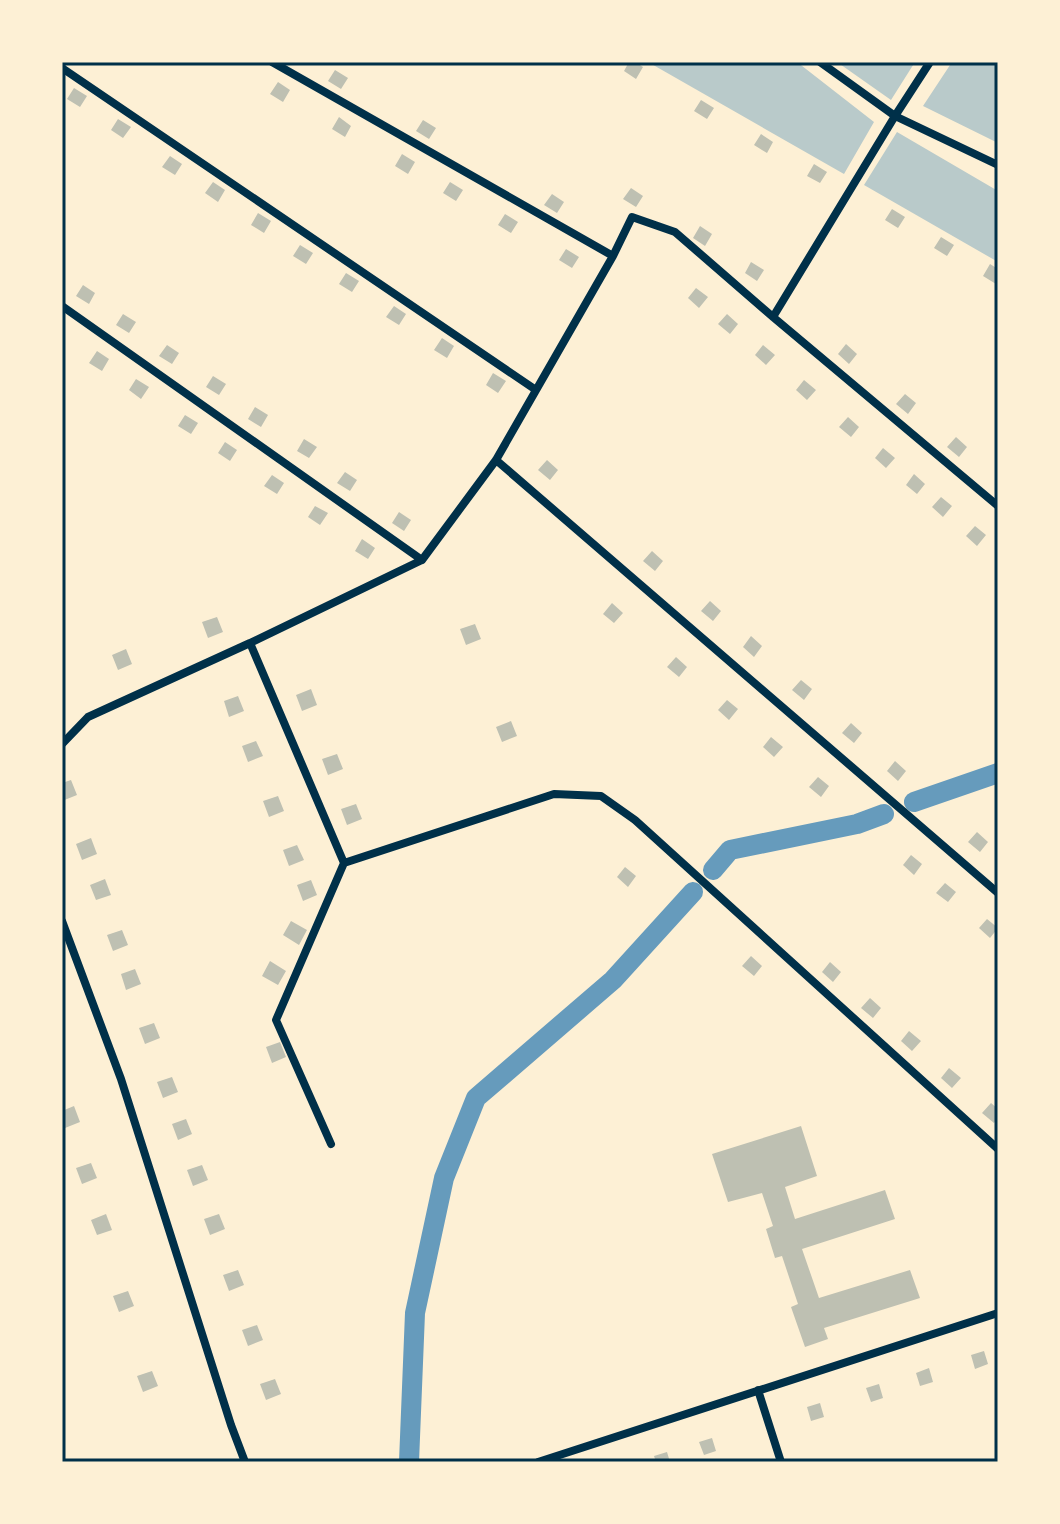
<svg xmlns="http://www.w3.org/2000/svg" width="1060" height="1524" viewBox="0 0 1060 1524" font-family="'Varela Round',sans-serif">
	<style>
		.green { fill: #b9caca }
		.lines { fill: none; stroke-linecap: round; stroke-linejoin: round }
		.canal { stroke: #669bbc; stroke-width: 20 }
		.building { fill: #bec0b2 }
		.minor { stroke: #003049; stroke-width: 8 }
		.neatline { fill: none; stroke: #003049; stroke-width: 3 }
	</style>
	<rect width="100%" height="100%" fill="#fdf0d5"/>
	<path class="green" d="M 648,62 L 797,62 L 874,122 L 844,174 Z
		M 837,62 L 915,62 L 891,100 Z
		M 952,62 L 998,62 L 998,143 L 923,106 Z
		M 897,132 L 998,191 L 998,262 L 864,185 Z"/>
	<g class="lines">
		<path class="canal" d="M 914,802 L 998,773
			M 713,870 L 730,850 L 857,824 L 884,814
			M 409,1462 L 415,1313 L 444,1178 L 476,1098 L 613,980 L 693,892"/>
	</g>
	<path class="building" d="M 629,62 L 635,62 L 643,67 L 636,79 L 624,71 Z
		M 335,70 L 348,78 L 341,89 L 328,81 Z
		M 278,82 L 290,90 L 283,102 L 270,94 Z
		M 74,88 L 87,96 L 80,107 L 67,99 Z
		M 701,100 L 714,108 L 707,119 L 694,111 Z
		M 339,117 L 351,126 L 345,137 L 332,129 Z
		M 118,119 L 131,127 L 123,138 L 111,130 Z
		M 423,120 L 436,128 L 429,139 L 416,131 Z
		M 761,134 L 773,142 L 767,153 L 754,145 Z
		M 402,154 L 415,162 L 408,174 L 395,166 Z
		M 170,156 L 182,164 L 175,175 L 162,167 Z
		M 814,164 L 827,172 L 820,183 L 807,176 Z
		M 213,182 L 225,190 L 218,202 L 205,193 Z
		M 450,182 L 463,190 L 456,201 L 443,193 Z
		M 631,188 L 643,196 L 636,207 L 623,199 Z
		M 552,194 L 564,202 L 557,213 L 544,205 Z
		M 892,209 L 905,217 L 898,228 L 885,220 Z
		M 258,213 L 271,221 L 264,233 L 251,225 Z
		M 505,214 L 518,222 L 511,233 L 498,225 Z
		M 700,226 L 712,234 L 705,246 L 693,238 Z
		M 941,237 L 954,245 L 947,256 L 934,248 Z
		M 300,245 L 313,253 L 306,264 L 293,256 Z
		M 566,249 L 579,257 L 572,268 L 559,260 Z
		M 751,262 L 764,270 L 757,281 L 745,273 Z
		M 990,264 L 998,269 L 998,280 L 996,284 L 983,276 Z
		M 346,273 L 359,281 L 352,292 L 339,284 Z
		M 83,285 L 95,293 L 89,304 L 76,296 Z
		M 696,288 L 708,297 L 699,308 L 688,298 Z
		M 394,306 L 406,314 L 399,325 L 386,317 Z
		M 123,314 L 136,322 L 129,333 L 116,325 Z
		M 727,314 L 738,324 L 730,334 L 718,324 Z
		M 442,338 L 454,346 L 447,358 L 434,350 Z
		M 846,344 L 857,354 L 849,364 L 838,354 Z
		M 167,345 L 179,353 L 172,364 L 159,356 Z
		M 763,345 L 775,355 L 766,365 L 755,355 Z
		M 97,351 L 109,359 L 102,371 L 89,363 Z
		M 493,373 L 506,381 L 498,393 L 486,385 Z
		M 213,376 L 226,384 L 219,395 L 206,387 Z
		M 136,379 L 149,387 L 141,399 L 129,390 Z
		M 804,380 L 816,390 L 807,400 L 796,390 Z
		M 905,394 L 916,403 L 908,414 L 896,404 Z
		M 255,407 L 268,415 L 261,427 L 248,419 Z
		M 185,415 L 198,423 L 191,434 L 178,426 Z
		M 848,417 L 859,427 L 851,437 L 839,427 Z
		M 956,437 L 967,447 L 959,457 L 947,447 Z
		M 304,439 L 317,447 L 309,458 L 297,451 Z
		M 225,442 L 237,450 L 230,461 L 218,453 Z
		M 883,448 L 895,458 L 886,468 L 875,458 Z
		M 547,460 L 558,470 L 550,480 L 538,470 Z
		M 345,472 L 357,480 L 350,491 L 337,483 Z
		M 914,474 L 925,484 L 917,494 L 906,485 Z
		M 272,475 L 284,483 L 277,494 L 264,486 Z
		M 941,497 L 952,506 L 943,517 L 932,507 Z
		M 315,506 L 328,513 L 320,525 L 308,517 Z
		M 399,512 L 411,520 L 404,531 L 392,523 Z
		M 975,526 L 986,535 L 977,546 L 966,536 Z
		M 362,539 L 375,548 L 368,559 L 355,551 Z
		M 652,551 L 663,561 L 655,571 L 643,561 Z
		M 710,601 L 721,611 L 713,621 L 701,611 Z
		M 612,603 L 623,613 L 614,623 L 603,614 Z
		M 217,617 L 223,632 L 208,638 L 202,622 Z
		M 475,624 L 481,639 L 466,645 L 460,629 Z
		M 751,636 L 762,646 L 754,657 L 743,647 Z
		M 126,649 L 132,664 L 118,670 L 112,655 Z
		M 676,657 L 687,667 L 679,677 L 667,667 Z
		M 801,680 L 812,689 L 804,700 L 792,690 Z
		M 311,689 L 317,705 L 302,711 L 296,695 Z
		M 238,696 L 244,711 L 229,717 L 224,701 Z
		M 727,700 L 738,709 L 729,720 L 718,710 Z
		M 511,721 L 517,736 L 502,742 L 496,727 Z
		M 851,723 L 862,733 L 854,743 L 842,733 Z
		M 771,737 L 783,747 L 774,757 L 763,747 Z
		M 256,741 L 263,756 L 248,762 L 242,746 Z
		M 337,754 L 343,769 L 328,775 L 322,759 Z
		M 895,761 L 906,771 L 898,781 L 887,771 Z
		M 818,777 L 829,786 L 821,797 L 809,787 Z
		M 71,780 L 77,795 L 62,801 L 62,783 Z
		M 278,796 L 284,811 L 269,817 L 263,801 Z
		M 356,804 L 362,819 L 347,825 L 341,809 Z
		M 977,832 L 988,842 L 980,852 L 968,842 Z
		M 91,838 L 97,854 L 82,860 L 76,844 Z
		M 297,845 L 304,860 L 289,866 L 283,850 Z
		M 911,855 L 922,864 L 914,875 L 903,865 Z
		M 625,867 L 636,876 L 628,887 L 617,877 Z
		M 105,879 L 111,895 L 96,900 L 90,885 Z
		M 311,880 L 317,895 L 303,901 L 297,885 Z
		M 945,883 L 956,892 L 948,902 L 936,893 Z
		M 987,919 L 998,928 L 990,938 L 979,928 Z
		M 291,921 L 307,930 L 299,945 L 283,935 Z
		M 122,930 L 128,945 L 113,951 L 107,935 Z
		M 751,956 L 762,966 L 754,976 L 742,966 Z
		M 270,961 L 286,971 L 278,985 L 262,976 Z
		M 830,962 L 841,972 L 833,982 L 822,972 Z
		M 135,969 L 141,984 L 126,990 L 121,974 Z
		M 870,998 L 881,1008 L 873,1018 L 861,1008 Z
		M 154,1023 L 160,1038 L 145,1044 L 139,1028 Z
		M 909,1031 L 921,1041 L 912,1051 L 901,1041 Z
		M 280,1042 L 286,1057 L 272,1063 L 266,1047 Z
		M 949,1068 L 961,1078 L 952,1088 L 941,1078 Z
		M 172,1077 L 178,1092 L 163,1098 L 157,1082 Z
		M 991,1103 L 998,1109 L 998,1118 L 994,1123 L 982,1113 Z
		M 74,1106 L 80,1122 L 65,1128 L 62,1119 L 62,1111 Z
		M 186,1119 L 192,1134 L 178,1140 L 172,1124 Z
		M 801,1126 L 817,1176 L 785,1187 L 795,1219 L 885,1190 L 895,1219 L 802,1249 L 819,1298 L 910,1270 L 920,1298 L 824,1328 L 828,1339 L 805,1347 L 791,1307 L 798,1304 L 782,1256 L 775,1258 L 766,1229 L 773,1226 L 762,1193 L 728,1202 L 712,1154 Z
		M 91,1163 L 97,1178 L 82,1184 L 76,1168 Z
		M 202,1165 L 208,1180 L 193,1186 L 187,1170 Z
		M 106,1214 L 112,1230 L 97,1235 L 91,1220 Z
		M 219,1214 L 225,1229 L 210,1235 L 204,1219 Z
		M 238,1270 L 244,1285 L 229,1291 L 223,1275 Z
		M 128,1291 L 134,1306 L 119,1312 L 113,1296 Z
		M 257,1325 L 263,1340 L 248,1346 L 242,1330 Z
		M 984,1351 L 988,1364 L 975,1369 L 971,1355 Z
		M 929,1368 L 933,1382 L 920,1386 L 916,1373 Z
		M 152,1371 L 158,1386 L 143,1392 L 137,1376 Z
		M 275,1379 L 281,1394 L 266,1400 L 260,1384 Z
		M 879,1384 L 883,1398 L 871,1402 L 866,1388 Z
		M 820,1403 L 824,1417 L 811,1421 L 807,1407 Z
		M 712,1438 L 716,1451 L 704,1455 L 699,1442 Z
		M 667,1452 L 670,1462 L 656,1462 L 654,1456 Z"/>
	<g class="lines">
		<path class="minor" d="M 272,62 L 613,256 L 632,217 L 675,232 L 773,317 L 998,506
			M 820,62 L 895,116 L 930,62
			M 62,68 L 536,390
			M 613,256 L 496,460 L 422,560 L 250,643 L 344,863 L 554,794 L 601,796 L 635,820 L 998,1149
			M 62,306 L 422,560
			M 773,317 L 895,116 L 998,165
			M 496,460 L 998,893
			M 62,744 L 88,717 L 250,643
			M 62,921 L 121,1079 L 231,1425 L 245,1462
			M 331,1144 L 276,1020 L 344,863
			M 758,1390 L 781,1462
			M 538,1462 L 998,1313"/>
	</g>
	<rect width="1060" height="1524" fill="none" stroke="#fdf0d5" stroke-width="128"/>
	<rect x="64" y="64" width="932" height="1396" class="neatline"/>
</svg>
